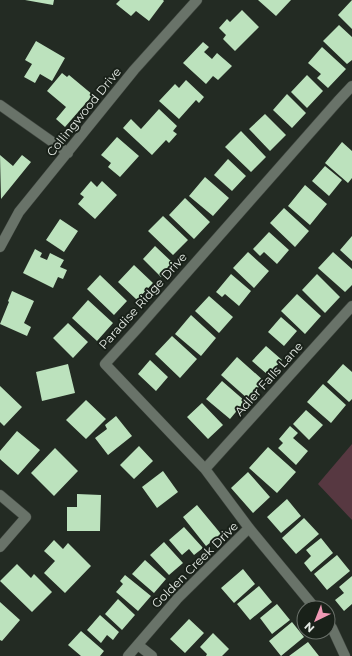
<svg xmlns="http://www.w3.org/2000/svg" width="352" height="656" viewBox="0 0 352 656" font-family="Montserrat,sans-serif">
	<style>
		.green { fill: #573841 }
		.building { fill: #bce2bd }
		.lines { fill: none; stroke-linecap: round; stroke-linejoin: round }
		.minor-casing { stroke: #404740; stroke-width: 11 }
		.minor { stroke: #697369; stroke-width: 10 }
		.labels { text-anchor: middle; stroke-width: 4; stroke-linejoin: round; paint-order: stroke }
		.street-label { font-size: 12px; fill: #e4eae4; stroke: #192119 }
	</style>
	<rect width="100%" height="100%" fill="#232b23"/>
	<path class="green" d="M 352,444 L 352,520 L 318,484 Z"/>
	<path class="building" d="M 25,0 L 54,0 L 53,5 Z
		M 120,0 L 163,0 L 164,1 L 149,21 L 136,11 L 131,16 L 116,4 Z
		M 258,0 L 291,0 L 276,16 Z
		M 352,0 L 352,29 L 338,15 Z
		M 242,10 L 259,27 L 235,51 L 223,39 L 226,35 L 219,28 L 227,19 L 230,22 Z
		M 339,25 L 352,37 L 352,60 L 347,64 L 323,41 Z
		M 36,41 L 65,58 L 52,81 L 40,74 L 35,83 L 24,77 L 32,64 L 25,60 Z
		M 203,42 L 209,47 L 204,52 L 212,59 L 217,53 L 232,66 L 218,80 L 213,76 L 206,84 L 183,63 Z
		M 322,47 L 346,69 L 328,88 L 317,78 L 321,74 L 308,63 Z
		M 62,73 L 67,77 L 69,75 L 93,95 L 65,127 L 56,119 L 66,107 L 47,91 Z
		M 307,75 L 323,91 L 307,108 L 291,92 Z
		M 186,80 L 204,97 L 199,103 L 196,100 L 179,119 L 159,101 L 175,84 L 179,88 Z
		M 287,94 L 306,113 L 292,128 L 273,110 Z
		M 159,109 L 177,126 L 173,131 L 177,134 L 169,143 L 166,140 L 152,155 L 123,128 L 131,119 L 141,129 Z
		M 265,114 L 286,135 L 270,151 L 249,129 Z
		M 241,131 L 266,157 L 251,172 L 225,147 Z
		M 117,137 L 139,156 L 120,177 L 108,167 L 111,163 L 101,155 Z
		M 342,142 L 352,151 L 352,178 L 348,183 L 325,163 Z
		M 0,155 L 13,166 L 22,155 L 31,162 L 1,199 Z
		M 228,159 L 246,176 L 232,191 L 214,175 Z
		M 325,166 L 342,180 L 329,196 L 312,181 Z
		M 205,177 L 229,198 L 213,216 L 189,196 Z
		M 91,181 L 97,187 L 102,181 L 117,195 L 95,219 L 78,204 L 84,197 L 80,194 Z
		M 305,185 L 327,204 L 310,225 L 288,206 Z
		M 185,198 L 210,222 L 194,239 L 169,215 Z
		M 284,208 L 309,231 L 295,247 L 270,223 Z
		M 163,216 L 188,240 L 173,255 L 148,231 Z
		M 60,219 L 78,231 L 64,252 L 46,240 Z
		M 269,232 L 289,250 L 277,264 L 264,252 L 260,256 L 253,249 Z
		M 352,236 L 352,261 L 340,250 Z
		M 155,246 L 174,264 L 161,277 L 143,259 Z
		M 35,249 L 42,253 L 40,257 L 47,260 L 50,253 L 64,260 L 60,267 L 67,270 L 63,279 L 58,277 L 53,288 L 23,273 Z
		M 248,252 L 269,271 L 254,288 L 233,268 Z
		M 333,252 L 352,269 L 352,285 L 345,292 L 318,268 Z
		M 134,265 L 153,283 L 137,300 L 118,282 Z
		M 231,274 L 251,291 L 239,306 L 225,294 L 222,297 L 216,292 Z
		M 317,274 L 340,297 L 325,313 L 302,290 Z
		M 100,275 L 127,301 L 114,315 L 87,289 Z
		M 12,291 L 34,301 L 24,323 L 31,327 L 27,336 L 0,324 L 9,302 L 8,301 Z
		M 297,294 L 321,316 L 305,334 L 281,311 Z
		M 209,296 L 233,317 L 219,333 L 195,311 Z
		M 88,300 L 113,323 L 97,341 L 72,318 Z
		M 191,315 L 216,338 L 201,356 L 175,334 Z
		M 281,317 L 297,331 L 284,346 L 268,332 Z
		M 68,323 L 88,342 L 73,358 L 53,338 Z
		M 172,336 L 197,359 L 180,378 L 155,354 Z
		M 266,346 L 282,360 L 268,375 L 252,361 Z
		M 237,357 L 264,381 L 248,399 L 221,375 Z
		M 150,360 L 168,377 L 156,391 L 138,374 Z
		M 68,364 L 75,393 L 42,401 L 36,372 Z
		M 343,364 L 352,372 L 352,399 L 349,402 L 327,382 Z
		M 222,381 L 245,401 L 230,419 L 206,399 Z
		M 323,384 L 346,405 L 331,423 L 307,402 Z
		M 0,386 L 22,407 L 4,426 L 0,422 Z
		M 86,400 L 106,419 L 86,439 L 66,420 Z
		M 202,403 L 223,425 L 208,439 L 187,417 Z
		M 306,410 L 323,425 L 309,440 L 293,424 Z
		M 116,416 L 132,436 L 108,455 L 95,438 L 107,429 L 105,425 Z
		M 290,426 L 298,433 L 293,438 L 308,451 L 296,465 L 278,448 L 283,443 L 279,439 Z
		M 17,431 L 40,450 L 18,475 L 0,459 L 0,451 Z
		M 139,446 L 153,461 L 134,479 L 120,465 Z
		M 268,447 L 296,472 L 277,493 L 249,468 Z
		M 55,448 L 78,471 L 54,496 L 31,473 Z
		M 163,471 L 178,492 L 157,508 L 142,487 Z
		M 248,472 L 270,497 L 253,513 L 231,488 Z
		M 77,494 L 101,495 L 100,531 L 67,531 L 67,507 L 77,507 Z
		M 287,499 L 301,516 L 281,533 L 267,517 Z
		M 197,505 L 221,534 L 206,546 L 183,517 Z
		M 304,518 L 319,534 L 296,554 L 282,538 Z
		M 184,527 L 203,548 L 194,555 L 189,549 L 182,555 L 169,540 Z
		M 321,538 L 333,553 L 311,572 L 304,563 L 311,556 L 306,550 Z
		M 54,540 L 63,549 L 68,543 L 91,566 L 65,593 L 44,573 L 55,561 L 44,551 Z
		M 164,542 L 183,563 L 169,575 L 150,555 Z
		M 337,555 L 350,571 L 327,590 L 314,574 Z
		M 145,560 L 166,579 L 154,593 L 132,574 Z
		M 17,564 L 31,578 L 34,574 L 52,592 L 32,612 L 0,581 Z
		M 243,569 L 255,584 L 234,603 L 221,588 Z
		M 125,575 L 151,596 L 138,611 L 116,592 L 123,584 L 120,581 Z
		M 352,576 L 352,604 L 344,611 L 335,600 L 344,593 L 339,587 Z
		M 259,586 L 272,602 L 250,620 L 237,604 Z
		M 118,599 L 135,615 L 122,630 L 105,614 Z
		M 0,602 L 20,620 L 2,641 L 0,640 Z
		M 277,604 L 290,620 L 272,634 L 260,618 Z
		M 100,615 L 119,632 L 113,640 L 107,635 L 101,643 L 87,630 Z
		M 189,619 L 204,633 L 185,653 L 170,639 Z
		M 292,622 L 304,637 L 281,656 L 269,641 Z
		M 81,631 L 104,651 L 100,656 L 81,656 L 68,645 Z
		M 213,633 L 229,649 L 222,656 L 206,656 L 207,654 L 200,647 Z
		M 308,642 L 319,656 L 289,656 Z"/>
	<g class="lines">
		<defs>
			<path id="minor" d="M 0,105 L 68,153
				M 0,247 L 19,212 L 134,70 L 197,0
				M 205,469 L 352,306
				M 0,495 L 26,517 L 0,547
				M 315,608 L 249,528 L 205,469 L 105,364 L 137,329 L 338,101 L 352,86
				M 328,623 L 332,628 L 345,656
				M 138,645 L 152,656
				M 128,656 L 178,598 L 249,528"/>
		</defs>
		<use href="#minor" class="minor-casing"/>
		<use href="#minor" class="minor"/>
	</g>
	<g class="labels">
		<g class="street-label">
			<text transform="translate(84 112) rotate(-51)" y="4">Collingwood Drive</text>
			<text transform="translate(143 301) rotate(-48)" y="4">Paradise Ridge Drive</text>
			<text transform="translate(269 379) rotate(-48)" y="4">Adler Falls Lane</text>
			<text transform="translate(195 565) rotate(-45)" y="4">Golden Creek Drive</text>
		</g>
	</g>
	<g transform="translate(316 620) rotate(223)"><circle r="19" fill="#192119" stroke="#6a716a"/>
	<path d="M0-3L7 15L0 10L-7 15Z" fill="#f09ab5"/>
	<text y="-6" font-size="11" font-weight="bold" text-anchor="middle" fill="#e4eae4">N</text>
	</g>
</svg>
